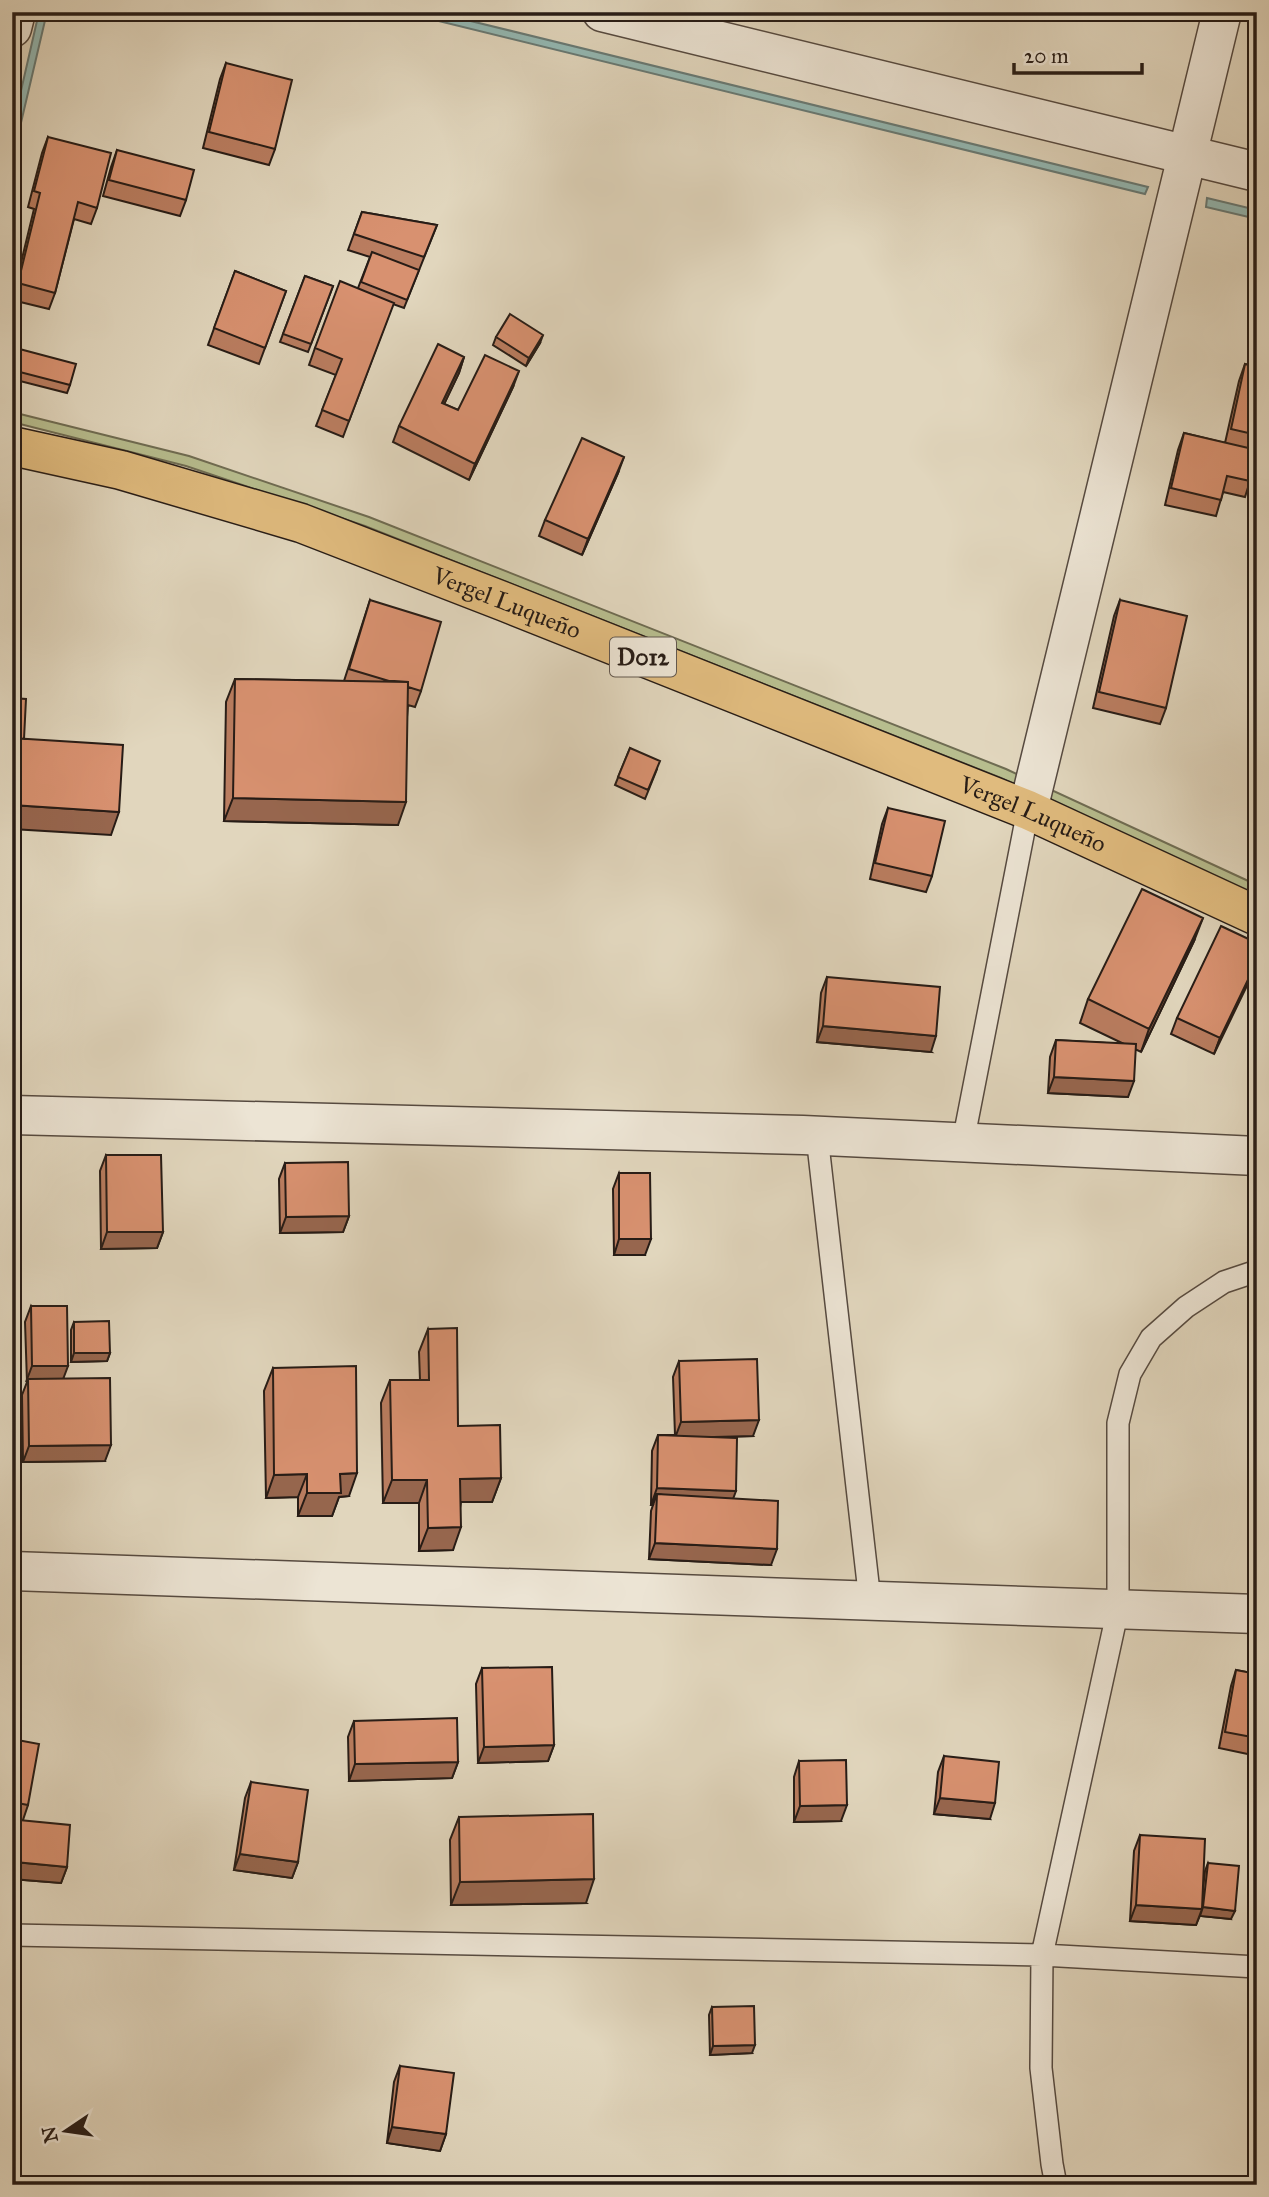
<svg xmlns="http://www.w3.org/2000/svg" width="1269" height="2197" viewBox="0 0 1269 2197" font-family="'IM FELL Great Primer',serif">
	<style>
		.green { fill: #b7bd8e; stroke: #6f6c52; stroke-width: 2 }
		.water { fill: #94b9b4; stroke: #687a75; stroke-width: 2 }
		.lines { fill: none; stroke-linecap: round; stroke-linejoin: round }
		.service-casing { stroke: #564a40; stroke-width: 24 }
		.minor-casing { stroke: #564a40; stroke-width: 41 }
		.primary-casing { stroke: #271c16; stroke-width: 41 }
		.service { stroke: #ece4d4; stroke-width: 21 }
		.minor { stroke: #ece4d4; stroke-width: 38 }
		.primary { stroke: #e0bb7e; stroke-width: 38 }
		.wall { fill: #ba7d60; stroke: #271c16; stroke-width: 2 }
		.shaded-wall { fill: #97664e; stroke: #271c16; stroke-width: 2 }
		.building { fill: #d89170; stroke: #271c16; stroke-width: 2 }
		.labels { text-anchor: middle; stroke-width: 5; stroke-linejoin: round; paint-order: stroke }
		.shield { fill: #ece4d4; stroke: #62584f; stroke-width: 2 }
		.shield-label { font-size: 23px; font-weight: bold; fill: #271c16 }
		.street-label { font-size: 24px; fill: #271c16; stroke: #ece4d4 }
	</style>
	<rect width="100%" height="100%" fill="#e1d6bd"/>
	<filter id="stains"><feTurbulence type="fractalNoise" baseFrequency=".00286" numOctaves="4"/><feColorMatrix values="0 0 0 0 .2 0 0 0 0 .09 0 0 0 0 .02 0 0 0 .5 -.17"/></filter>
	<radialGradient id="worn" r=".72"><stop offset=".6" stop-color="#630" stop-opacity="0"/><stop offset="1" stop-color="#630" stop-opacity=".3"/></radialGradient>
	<path class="green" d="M 12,412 L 189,456 L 369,517 L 1006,769 L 1257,885 L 1257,896 L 1001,778 L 365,526 L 186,466 L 12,422 Z"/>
	<path class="water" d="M 39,12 L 47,12 L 16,144 L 12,143 L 12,130 Z
		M 402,12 L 434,12 L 1148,187 L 1145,194 Z
		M 1207,198 L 1257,210 L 1257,219 L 1206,207 Z"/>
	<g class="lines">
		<defs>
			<path id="service" d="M 817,1136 L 870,1601
				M 963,1142 L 1028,810
				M 12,1935 L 1042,1955 L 1257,1967
				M 1056,2185 L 1052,2164 L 1041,2068 L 1042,1955 L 1118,1609 L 1118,1423 L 1130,1374 L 1151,1338 L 1186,1307 L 1224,1282 L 1257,1271"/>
			<path id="minor" d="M 602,12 L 1257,172
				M 12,28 L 16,12
				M 1028,810 L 1222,12
				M 12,1115 L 803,1135 L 1257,1156
				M 12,1571 L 1257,1614"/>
			<g id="primary">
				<path id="s1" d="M 12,446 L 121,470 L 301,523 L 505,602 L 1028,810 L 1257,916"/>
			</g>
		</defs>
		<use href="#service" class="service-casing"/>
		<use href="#minor" class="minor-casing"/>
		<use href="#primary" class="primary-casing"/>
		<use href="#service" class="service"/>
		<use href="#minor" class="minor"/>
		<use href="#primary" class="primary"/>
	</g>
	<path class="wall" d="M 1138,12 L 1164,12 L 1162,18 Z
		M 226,63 L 275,149 L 269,165 L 203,148 L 220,79 Z
		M 48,137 L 97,208 L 91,224 L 74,219 L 55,293 L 49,309 L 12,300 L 34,209 L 28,207 L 42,153 Z
		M 117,150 L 186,200 L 180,216 L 103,196 L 111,167 Z
		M 362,212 L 437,225 L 404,308 L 393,304 L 343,437 L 316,426 L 336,375 L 309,365 L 315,348 L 358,288 L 370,257 L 348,250 Z
		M 235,271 L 286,291 L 259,364 L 208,345 Z
		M 305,276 L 333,286 L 308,352 L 280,342 Z
		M 496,337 L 540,343 L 526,366 L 493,345 Z
		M 12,347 L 70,385 L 67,393 L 12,379 Z
		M 464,357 L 459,373 L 444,404 L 458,410 L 513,387 L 469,480 L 393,442 L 399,426 Z
		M 1245,364 L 1257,367 L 1257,453 L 1250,481 L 1245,497 L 1223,492 L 1216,516 L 1165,505 L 1178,450 L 1184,433 L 1225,443 L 1239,381 Z
		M 618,473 L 582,555 L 539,536 L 545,520 Z
		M 370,600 L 421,691 L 415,707 L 408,705 L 398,825 L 224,821 L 226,702 L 235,679 L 344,681 Z
		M 1120,600 L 1166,708 L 1160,724 L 1093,708 L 1114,616 Z
		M 630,748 L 657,769 L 645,799 L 615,785 Z
		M 888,808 L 932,876 L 926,892 L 870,879 L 882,824 Z
		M 1194,941 L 1141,1052 L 1135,1049 L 1128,1097 L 1048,1093 L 1050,1057 L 1056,1040 L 1124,1044 L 1080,1023 L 1088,999 Z
		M 1257,943 L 1214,1054 L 1171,1034 L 1177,1018 Z
		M 827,977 L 931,1052 L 817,1042 L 821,993 Z
		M 106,1155 L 163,1232 L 157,1248 L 101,1249 L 100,1171 Z
		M 285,1163 L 349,1216 L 343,1232 L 280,1233 L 279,1179 Z
		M 619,1173 L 645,1255 L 614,1255 L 613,1189 Z
		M 31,1306 L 64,1379 L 105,1461 L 23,1462 L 22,1395 L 27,1382 L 25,1322 Z
		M 74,1322 L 110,1353 L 107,1361 L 71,1362 L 71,1330 Z
		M 428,1329 L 458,1426 L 501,1478 L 492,1502 L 461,1502 L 453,1550 L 419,1551 L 419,1503 L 383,1503 L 381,1403 L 390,1380 L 420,1380 L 419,1352 Z
		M 679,1361 L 753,1436 L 721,1437 L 733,1498 L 771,1565 L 649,1559 L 651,1511 L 653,1505 L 651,1505 L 652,1451 L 658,1435 L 675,1435 L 673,1377 Z
		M 273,1368 L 349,1496 L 339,1497 L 332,1516 L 298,1516 L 298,1497 L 266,1498 L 264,1391 Z
		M 482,1668 L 554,1745 L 548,1761 L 478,1763 L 476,1684 Z
		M 1236,1670 L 1257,1674 L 1257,1756 L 1219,1748 L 1231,1686 Z
		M 354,1721 L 458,1762 L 452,1778 L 349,1781 L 348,1737 Z
		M 12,1739 L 28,1805 L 23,1820 L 67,1867 L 61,1883 L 12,1879 L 13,1836 L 18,1820 L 12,1819 Z
		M 944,1756 L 990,1819 L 934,1814 L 938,1772 Z
		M 799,1761 L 841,1821 L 794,1822 L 794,1777 Z
		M 251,1782 L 298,1862 L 292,1878 L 234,1870 L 245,1798 Z
		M 459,1817 L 586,1903 L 451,1905 L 450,1840 Z
		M 1140,1835 L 1203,1889 L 1205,1871 L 1208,1863 L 1231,1919 L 1200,1916 L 1201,1913 L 1196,1925 L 1130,1921 L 1134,1851 Z
		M 712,2007 L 752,2053 L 710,2055 L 709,2015 Z
		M 400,2066 L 446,2134 L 440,2151 L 387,2143 L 394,2082 Z"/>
	<path class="shaded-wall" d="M 543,335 L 540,343 L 526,366 L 529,358 Z
		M 464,357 L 459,373 L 437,419 L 442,403 Z
		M 519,371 L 513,387 L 469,480 L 475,464 Z
		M 624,457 L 618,473 L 582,555 L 588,539 Z
		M 233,798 L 406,802 L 398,825 L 224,821 Z
		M 12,805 L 119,812 L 111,835 L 12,829 Z
		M 1203,918 L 1194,941 L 1141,1052 L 1149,1029 Z
		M 1257,961 L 1257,965 L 1214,1054 L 1220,1038 Z
		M 823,1026 L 936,1036 L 931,1052 L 817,1042 Z
		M 1054,1077 L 1134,1081 L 1128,1097 L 1048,1093 Z
		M 349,1216 L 343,1232 L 280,1233 L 286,1217 Z
		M 107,1232 L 163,1232 L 157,1248 L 101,1249 Z
		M 619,1239 L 651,1239 L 645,1255 L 614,1255 Z
		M 74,1353 L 110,1353 L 107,1361 L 71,1362 Z
		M 32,1366 L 68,1366 L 62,1382 L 28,1379 L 26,1382 Z
		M 759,1420 L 753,1436 L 675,1438 L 681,1422 Z
		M 111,1445 L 105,1461 L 23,1462 L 29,1446 Z
		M 357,1473 L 349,1496 L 339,1497 L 332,1516 L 298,1516 L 307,1493 L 340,1474 Z
		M 307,1474 L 298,1497 L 266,1498 L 274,1475 Z
		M 501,1478 L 492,1502 L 452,1502 L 460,1479 Z
		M 392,1480 L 427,1480 L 419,1503 L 383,1503 Z
		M 657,1488 L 736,1491 L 730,1507 L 657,1494 L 653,1505 L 651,1505 Z
		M 461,1527 L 453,1550 L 419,1551 L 428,1528 Z
		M 655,1543 L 777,1549 L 771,1565 L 649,1559 Z
		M 554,1745 L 548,1761 L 478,1763 L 484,1747 Z
		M 458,1762 L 452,1778 L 349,1781 L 355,1764 Z
		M 940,1798 L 995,1803 L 990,1819 L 934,1814 Z
		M 847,1805 L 841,1821 L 794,1822 L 800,1806 Z
		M 240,1854 L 298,1862 L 292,1878 L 234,1870 Z
		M 15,1862 L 67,1867 L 61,1883 L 12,1879 L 12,1869 Z
		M 594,1879 L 586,1903 L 451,1905 L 460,1882 Z
		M 1136,1905 L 1202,1909 L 1196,1925 L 1130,1921 Z
		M 1203,1907 L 1235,1911 L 1231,1919 L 1200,1916 Z
		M 755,2045 L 752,2053 L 710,2055 L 713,2046 Z
		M 392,2127 L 446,2134 L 440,2151 L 387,2143 Z"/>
	<path class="building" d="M 226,63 L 292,80 L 275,149 L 209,132 Z
		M 48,137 L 111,153 L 97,208 L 78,202 L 55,293 L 18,283 L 40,193 L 34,191 Z
		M 117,150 L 194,170 L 186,200 L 109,180 Z
		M 362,212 L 437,225 L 424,257 L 354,234 Z
		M 372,252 L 419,270 L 407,300 L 361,282 Z
		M 235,271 L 286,291 L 265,348 L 214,328 Z
		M 305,276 L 333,286 L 311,344 L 283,334 Z
		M 340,281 L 394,303 L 349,421 L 322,410 L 342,359 L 315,348 Z
		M 510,314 L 543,335 L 529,358 L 496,337 Z
		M 438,344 L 464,357 L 442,403 L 458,410 L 485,355 L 519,371 L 475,464 L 399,426 Z
		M 12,347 L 76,364 L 70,385 L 12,370 Z
		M 1245,364 L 1257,367 L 1257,435 L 1231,429 Z
		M 1184,433 L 1257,450 L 1250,481 L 1227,476 L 1221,500 L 1171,488 Z
		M 582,438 L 624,457 L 588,539 L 545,520 Z
		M 370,600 L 441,622 L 421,691 L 408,687 L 408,682 L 389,681 L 349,669 Z
		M 1120,600 L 1187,616 L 1166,708 L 1099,692 Z
		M 235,679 L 408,682 L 406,802 L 233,798 Z
		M 12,698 L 26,699 L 24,739 L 12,738 Z
		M 12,738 L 123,745 L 119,812 L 12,805 Z
		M 630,748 L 660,761 L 648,790 L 618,777 Z
		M 888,808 L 945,821 L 932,876 L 875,863 Z
		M 1142,889 L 1203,918 L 1149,1029 L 1088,999 Z
		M 1221,926 L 1257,943 L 1257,961 L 1220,1038 L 1177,1018 Z
		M 827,977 L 940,987 L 936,1036 L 823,1026 Z
		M 1056,1040 L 1136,1044 L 1134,1081 L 1054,1077 Z
		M 106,1155 L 161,1155 L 163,1232 L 107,1232 Z
		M 348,1162 L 349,1216 L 286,1217 L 285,1163 Z
		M 619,1173 L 650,1173 L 651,1239 L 619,1239 Z
		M 31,1306 L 67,1306 L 68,1366 L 32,1366 Z
		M 109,1321 L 110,1353 L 74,1353 L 74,1322 Z
		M 457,1328 L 458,1426 L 500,1425 L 501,1478 L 460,1479 L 461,1527 L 428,1528 L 427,1480 L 392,1480 L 390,1380 L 429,1380 L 428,1329 Z
		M 757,1359 L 759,1420 L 681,1422 L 679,1361 Z
		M 356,1366 L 357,1473 L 340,1474 L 341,1493 L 307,1493 L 307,1474 L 274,1475 L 273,1368 Z
		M 110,1378 L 111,1445 L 29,1446 L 28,1379 Z
		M 658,1435 L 737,1438 L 736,1491 L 657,1488 Z
		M 657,1494 L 778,1501 L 777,1549 L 655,1543 Z
		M 552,1667 L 554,1745 L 484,1747 L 482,1668 Z
		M 1236,1670 L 1257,1674 L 1257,1738 L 1225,1732 Z
		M 457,1718 L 458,1762 L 355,1764 L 354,1721 Z
		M 12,1739 L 39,1744 L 28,1805 L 12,1802 Z
		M 944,1756 L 999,1762 L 995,1803 L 940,1798 Z
		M 846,1760 L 847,1805 L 800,1806 L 799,1761 Z
		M 251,1782 L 308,1790 L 298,1862 L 240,1854 Z
		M 593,1814 L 594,1879 L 460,1882 L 459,1817 Z
		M 19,1820 L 70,1825 L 67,1867 L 15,1862 Z
		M 1140,1835 L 1205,1839 L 1202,1909 L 1136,1905 Z
		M 1208,1863 L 1239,1866 L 1235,1911 L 1203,1907 Z
		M 754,2006 L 755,2045 L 713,2046 L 712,2007 Z
		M 400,2066 L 454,2073 L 446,2134 L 392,2127 Z"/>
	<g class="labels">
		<rect class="shield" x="610" y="637.5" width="66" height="39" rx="5"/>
		<g class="shield-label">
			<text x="643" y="665">D012</text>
		</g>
		<g class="street-label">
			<text dy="8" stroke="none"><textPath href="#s1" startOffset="520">Vergel Luqueño</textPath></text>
			<text dy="8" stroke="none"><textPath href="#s1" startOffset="1087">Vergel Luqueño</textPath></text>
		</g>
	</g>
	<rect width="1269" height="2197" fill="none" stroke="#e1d6bd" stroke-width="42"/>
	<rect x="14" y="14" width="1241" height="2169" fill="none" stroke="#271c16" stroke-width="3.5"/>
	<rect x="21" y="21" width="1227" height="2155" fill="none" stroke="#271c16" stroke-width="2"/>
	<g transform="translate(66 2131) rotate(257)" stroke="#ece4d4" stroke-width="5" paint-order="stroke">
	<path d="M0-5L12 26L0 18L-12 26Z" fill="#271c16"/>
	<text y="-10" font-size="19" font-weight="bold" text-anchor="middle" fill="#271c16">N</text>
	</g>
	<path d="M1014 63v10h128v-10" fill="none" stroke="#271c16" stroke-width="3.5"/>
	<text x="1024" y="63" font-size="21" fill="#271c16" stroke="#ece4d4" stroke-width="5" paint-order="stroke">20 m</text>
	<rect width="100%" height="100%" filter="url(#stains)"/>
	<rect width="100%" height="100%" fill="url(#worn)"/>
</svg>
